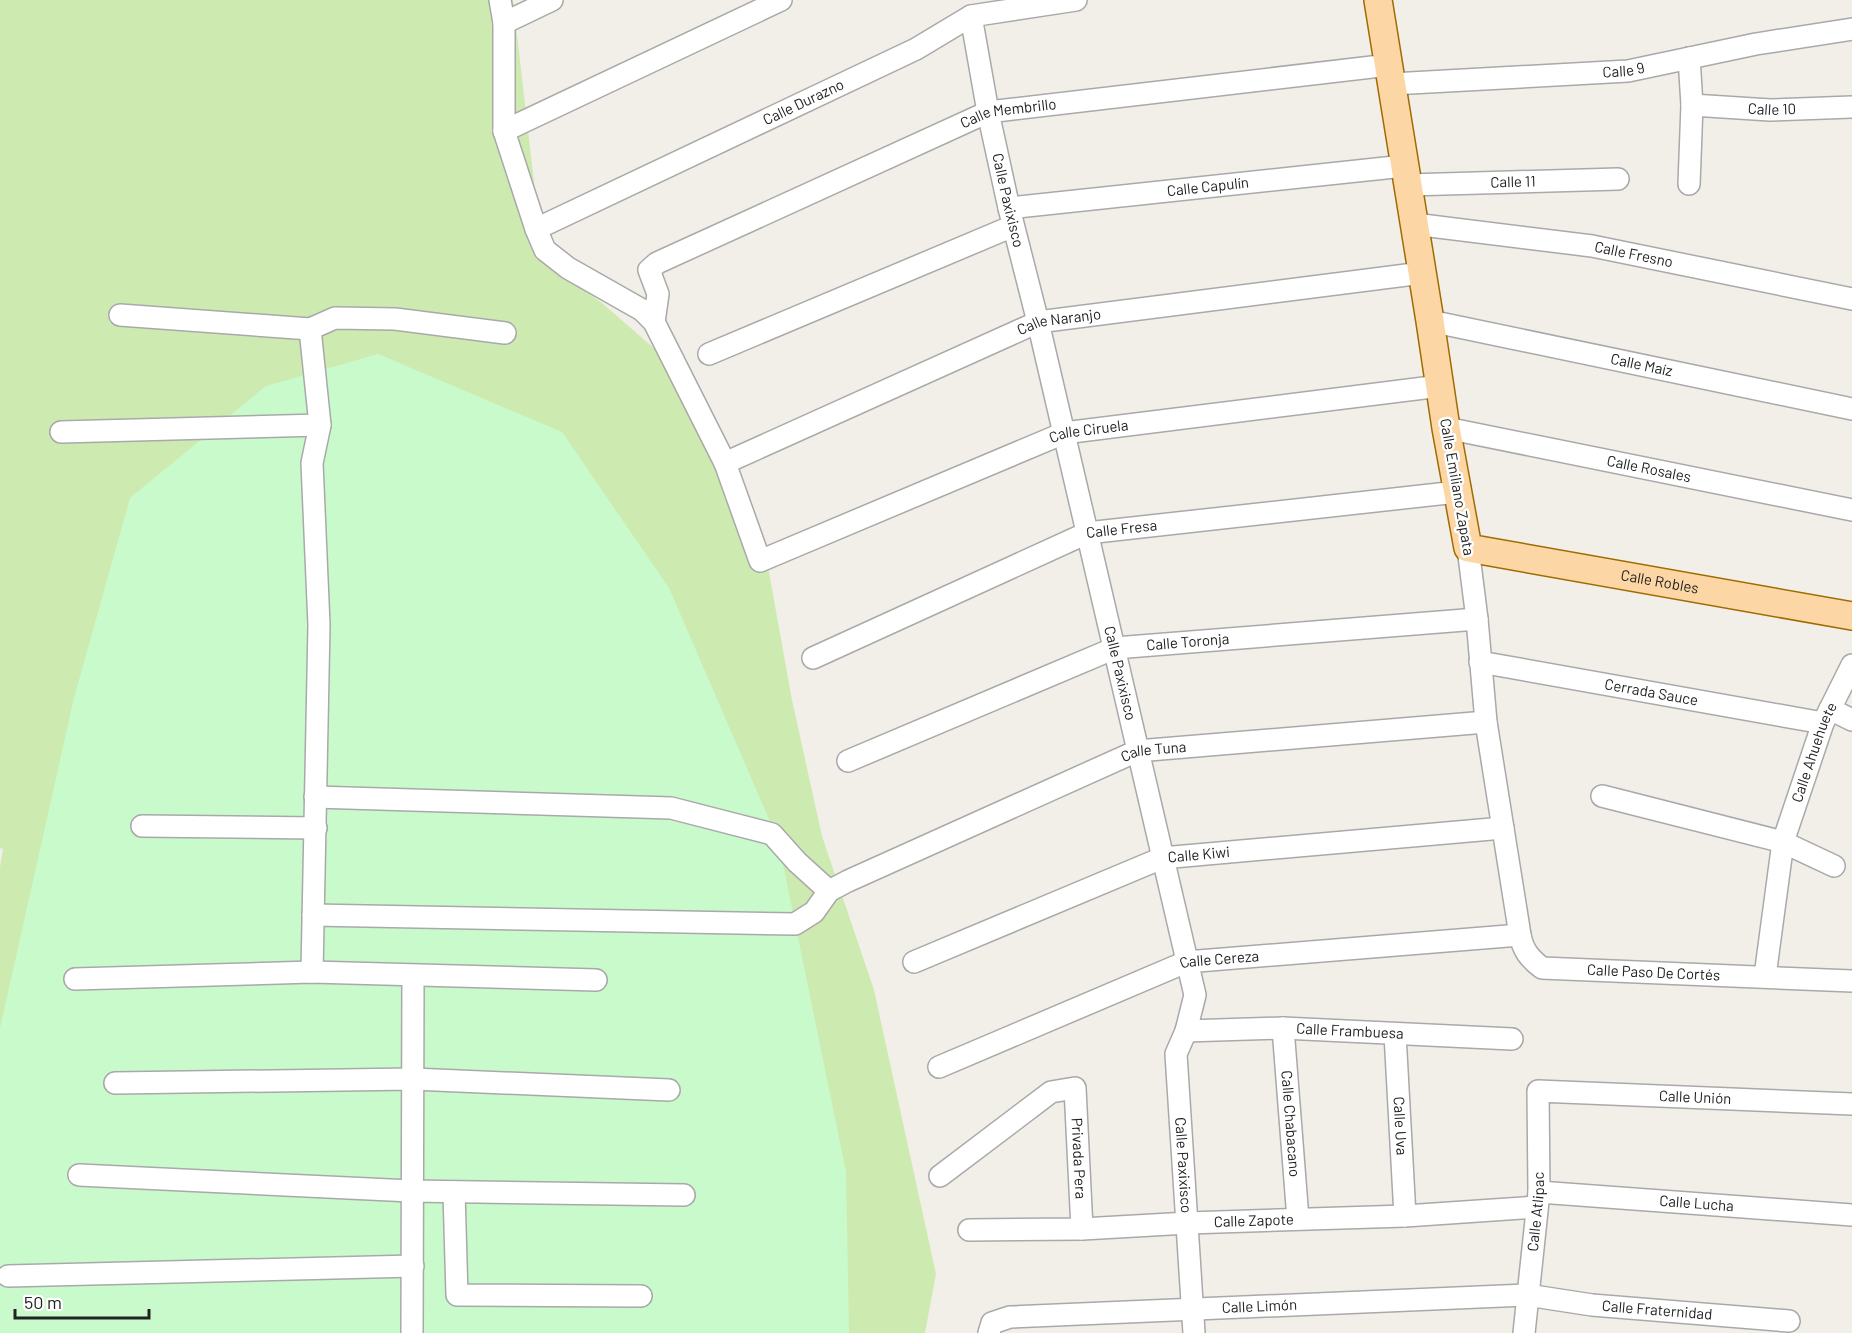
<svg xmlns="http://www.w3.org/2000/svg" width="1852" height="1333" viewBox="0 0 1852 1333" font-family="Barlow,sans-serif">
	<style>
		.grass { fill: #cdebb0 }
		.park { fill: #c8facc }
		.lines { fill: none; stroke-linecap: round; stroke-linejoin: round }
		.minor-casing { stroke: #a9a9a9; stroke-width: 24 }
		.major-casing { stroke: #a06b00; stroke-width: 30 }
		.minor { stroke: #fff; stroke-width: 21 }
		.major { stroke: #fcd6a4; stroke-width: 27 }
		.labels { text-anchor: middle; stroke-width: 5; stroke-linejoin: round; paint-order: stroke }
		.street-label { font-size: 15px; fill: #222; stroke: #fff }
	</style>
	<rect width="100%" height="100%" fill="#f2efe9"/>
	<path class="grass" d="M 0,0 L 513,0 L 543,260 L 602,303 L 663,356 L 767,561 L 792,700 L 822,836 L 874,990 L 936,1274 L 925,1333 L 0,1333 L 0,867 L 3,849 L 0,848 Z"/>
	<path class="park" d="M 378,354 L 562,432 L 669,588 L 778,840 L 846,1172 L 849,1333 L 0,1333 L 0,1028 L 74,698 L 130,498 L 266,386 Z"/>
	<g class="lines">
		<defs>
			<g id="minor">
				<path id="s1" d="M 500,0 L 504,23 L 504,131 L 536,229 L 545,250 L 568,268 L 642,310 L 654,322 L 725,463 L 760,561 L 1064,433 L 1440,386"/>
				<path id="s2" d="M 971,16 L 988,112 L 1009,208 L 1038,322 L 1195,995 L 1186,1031 L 1176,1054 L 1194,1333"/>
				<path d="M 504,23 L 552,0"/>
				<path d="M 1689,58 L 1692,105 L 1689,184"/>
				<path id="s3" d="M 1392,84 L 1628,71 L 1756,44 L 1852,29"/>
				<path id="s4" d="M 1692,105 L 1770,110 L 1852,107"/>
				<path d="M 504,131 L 781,0"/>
				<path id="s5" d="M 1408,185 L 1618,179"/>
				<path id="s6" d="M 1009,208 L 1404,166"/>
				<path id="s7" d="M 1414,224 L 1592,246 L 1852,299"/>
				<path id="s8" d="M 536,229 L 916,49 L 971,16 L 1076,0"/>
				<path d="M 120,315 L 310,329 L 335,318 L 395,319 L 505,333"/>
				<path id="s9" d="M 1430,321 L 1852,409"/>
				<path id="s10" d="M 654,322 L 658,294 L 649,270 L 657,263 L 988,112 L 1389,65"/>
				<path d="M 310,329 L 320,425 L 312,463 L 319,625 L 312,972"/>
				<path d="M 709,354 L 1013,226"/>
				<path id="s11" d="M 1446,428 L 1852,510"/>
				<path d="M 61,432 L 320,425"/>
				<path id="s12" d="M 725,463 L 1038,322 L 1422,273"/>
				<path id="s13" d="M 1468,548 L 1477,619 L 1486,722 L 1520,935 C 1523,950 1529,958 1542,968 L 1852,981"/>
				<path id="s14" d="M 813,658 L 1087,533 L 1457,492"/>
				<path id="s15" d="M 1480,662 L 1823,723"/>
				<path d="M 1830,709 L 1852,720"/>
				<path id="s16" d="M 848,761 L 1115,648 L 1477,619"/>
				<path d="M 1602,796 L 1783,842 L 1834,866"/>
				<path d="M 315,797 L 671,808 L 772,834 L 797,862 L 829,891"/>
				<path d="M 142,826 L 316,828"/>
				<path id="s17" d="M 313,915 L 795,924 L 814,912 L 829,891 L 848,881 L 1137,751 L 1486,722"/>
				<path id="s18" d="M 914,962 L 1162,858 L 1503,828"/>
				<path id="s19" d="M 1765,976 L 1783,842 L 1823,723 L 1852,665"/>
				<path d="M 75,979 L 312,972 L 596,980"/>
				<path id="s20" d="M 1283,1028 L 1298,1219"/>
				<path id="s21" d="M 1186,1031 L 1283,1028 L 1512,1039"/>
				<path id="s22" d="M 1395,1034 L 1405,1216"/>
				<path id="s23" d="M 939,1067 L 1186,962 L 1520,935"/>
				<path d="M 115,1083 L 413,1079 L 669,1090"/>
				<path d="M 79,1175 L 411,1191 L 684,1195"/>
				<path id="s24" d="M 940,1176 L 1051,1092 L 1075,1088 L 1082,1229"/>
				<path d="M 454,1192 L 457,1295 L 641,1296"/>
				<path id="s25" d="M 1539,1192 L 1852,1215"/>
				<path id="s26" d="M 969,1230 L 1082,1229 L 1188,1223 L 1405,1216 L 1537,1207"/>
				<path d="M 8,1276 L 413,1266"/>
				<path d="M 412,1333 L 413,976"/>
				<path id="s27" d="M 989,1333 L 992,1323 L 1010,1317 L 1527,1295 L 1592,1305 L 1789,1321"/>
				<path id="s28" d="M 1524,1333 L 1539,1192 L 1538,1091 L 1852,1104"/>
			</g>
			<g id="major">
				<path id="s29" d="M 1378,0 L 1430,321 L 1446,428 L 1468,548 L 1852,616"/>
			</g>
		</defs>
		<use href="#minor" class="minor-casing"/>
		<use href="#major" class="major-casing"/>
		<use href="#minor" class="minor"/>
		<use href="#major" class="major"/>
	</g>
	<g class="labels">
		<g class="street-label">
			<text dy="5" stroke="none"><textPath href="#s3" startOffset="232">Calle 9</textPath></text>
			<text dy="5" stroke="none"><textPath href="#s8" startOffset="296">Calle Durazno</textPath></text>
			<text dy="5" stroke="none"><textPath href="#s4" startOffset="80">Calle 10</textPath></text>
			<text dy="5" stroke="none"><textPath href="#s10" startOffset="448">Calle Membrillo</textPath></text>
			<text dy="5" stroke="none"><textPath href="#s5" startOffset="105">Calle 11</textPath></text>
			<text dy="5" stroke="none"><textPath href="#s6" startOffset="200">Calle Capulín</textPath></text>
			<text dy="5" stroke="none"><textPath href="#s2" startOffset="188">Calle Paxixisco</textPath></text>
			<text dy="5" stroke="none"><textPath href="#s7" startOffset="222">Calle Fresno</textPath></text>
			<text dy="5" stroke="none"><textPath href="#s12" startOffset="364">Calle Naranjo</textPath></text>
			<text dy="5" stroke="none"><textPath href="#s9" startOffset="216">Calle Maíz</textPath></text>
			<text dy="5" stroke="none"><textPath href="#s1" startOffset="1005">Calle Ciruela</textPath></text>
			<text dy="5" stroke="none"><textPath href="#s11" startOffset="207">Calle Rosales</textPath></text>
			<text transform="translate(1457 487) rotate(80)" y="5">Calle Emiliano Zapata</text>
			<text dy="5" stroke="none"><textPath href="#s14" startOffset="336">Calle Fresa</textPath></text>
			<text dy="5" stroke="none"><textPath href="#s29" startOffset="750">Calle Robles</textPath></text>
			<text dy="5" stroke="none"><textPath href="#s16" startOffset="363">Calle Toronja</textPath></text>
			<text dy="5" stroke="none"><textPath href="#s2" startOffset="674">Calle Paxixisco</textPath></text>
			<text dy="5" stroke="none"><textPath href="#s15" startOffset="174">Cerrada Sauce</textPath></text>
			<text dy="5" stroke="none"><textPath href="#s17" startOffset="885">Calle Tuna</textPath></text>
			<text dy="5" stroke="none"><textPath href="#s19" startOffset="230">Calle Ahuehuete</textPath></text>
			<text dy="5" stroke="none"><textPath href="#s18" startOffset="306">Calle Kiwi</textPath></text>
			<text dy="5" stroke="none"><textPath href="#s23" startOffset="302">Calle Cereza</textPath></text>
			<text dy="5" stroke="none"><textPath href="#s13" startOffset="543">Calle Paso De Cortés</textPath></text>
			<text dy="5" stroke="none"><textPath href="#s21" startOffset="164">Calle Frambuesa</textPath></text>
			<text dy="5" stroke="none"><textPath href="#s28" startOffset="400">Calle Unión</textPath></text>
			<text dy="5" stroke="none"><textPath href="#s20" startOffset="96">Calle Chabacano</textPath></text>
			<text dy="5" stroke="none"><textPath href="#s22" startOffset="92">Calle Uva</textPath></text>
			<text dy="5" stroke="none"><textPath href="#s24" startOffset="234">Privada Pera</textPath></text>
			<text dy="5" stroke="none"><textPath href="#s2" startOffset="1178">Calle Paxixisco</textPath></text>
			<text dy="5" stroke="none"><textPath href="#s25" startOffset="158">Calle Lucha</textPath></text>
			<text dy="5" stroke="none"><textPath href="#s28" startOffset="122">Calle Atlipac</textPath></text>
			<text dy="5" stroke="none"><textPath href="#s26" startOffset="285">Calle Zapote</textPath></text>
			<text dy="5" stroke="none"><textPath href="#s27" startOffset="279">Calle Limón</textPath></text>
			<text dy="5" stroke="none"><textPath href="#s27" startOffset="678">Calle Fraternidad</textPath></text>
		</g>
	</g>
	<path d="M15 1309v9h134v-9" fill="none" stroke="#222222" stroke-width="3"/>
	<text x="24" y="1309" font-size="18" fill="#222222" stroke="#ffffff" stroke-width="4.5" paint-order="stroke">50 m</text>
</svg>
